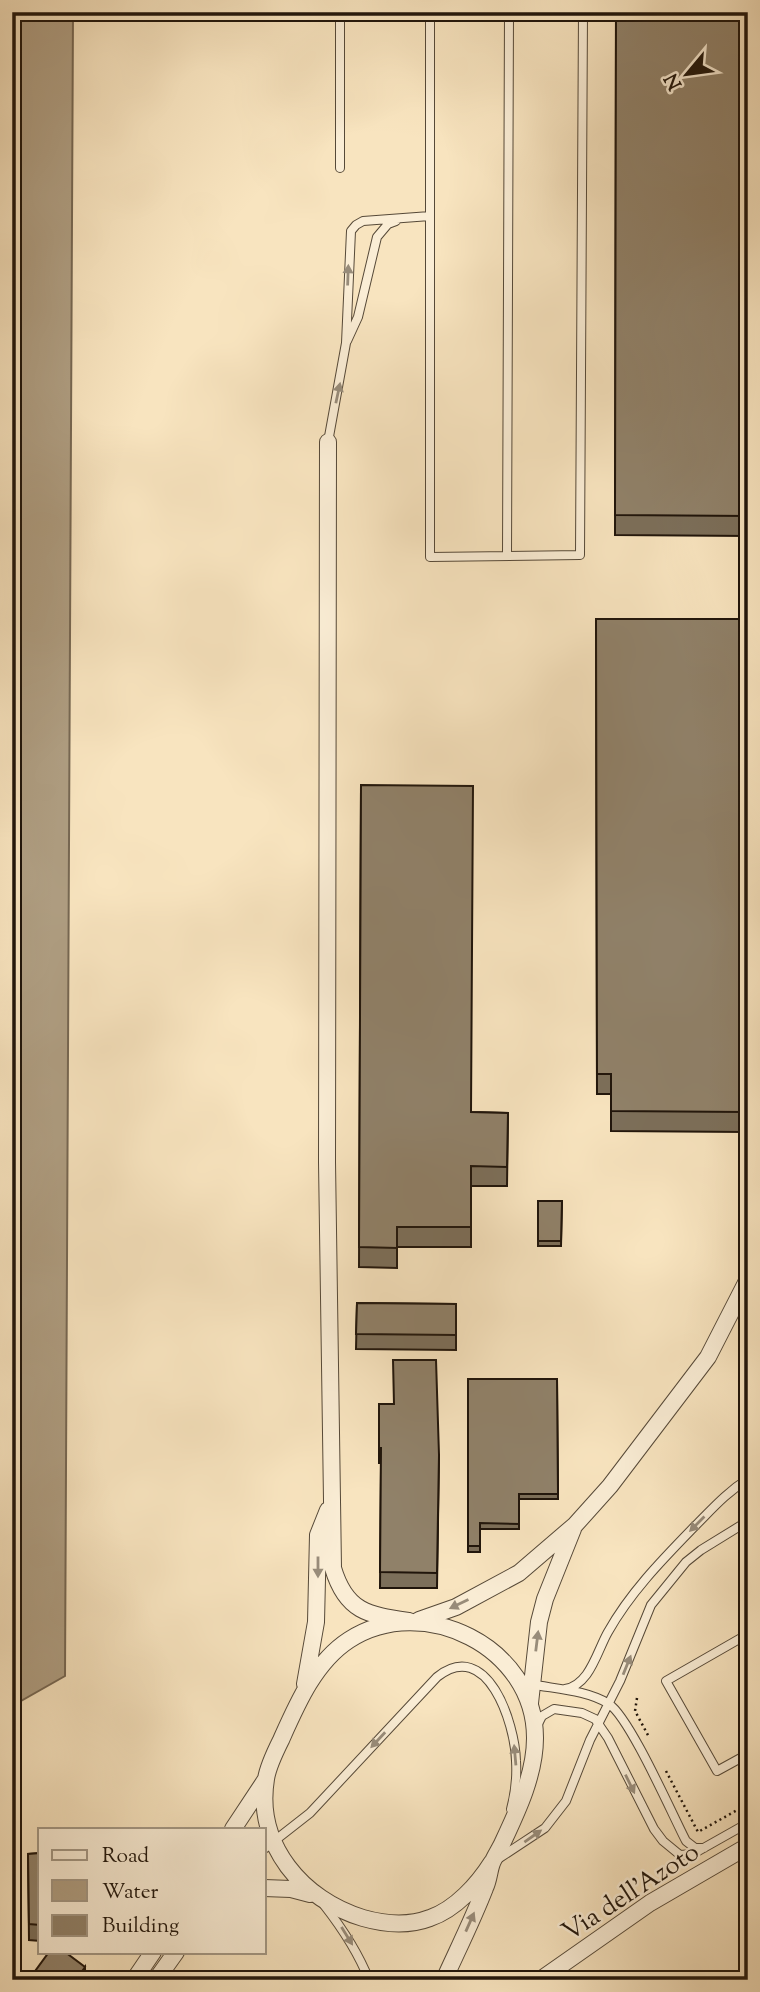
<svg xmlns="http://www.w3.org/2000/svg" width="760" height="1992" viewBox="0 0 760 1992" font-family="'Sorts Mill Goudy',serif">
	<style>
		.water { fill: #af9e82; stroke: #766752; stroke-width: 2 }
		.lines { fill: none; stroke-linecap: round; stroke-linejoin: round }
		.service-casing { stroke: #564938; stroke-width: 10 }
		.minor-casing { stroke: #564938; stroke-width: 18 }
		.path { stroke: #20150b; stroke-width: 2.5; stroke-dasharray: 2 3.5; stroke-linecap: butt }
		.service { stroke: #faedd5; stroke-width: 8 }
		.minor { stroke: #faedd5; stroke-width: 16 }
		.wall { fill: #7c6f5a; stroke: #20150b; stroke-width: 2 }
		.shaded-wall { fill: #655a4a; stroke: #20150b; stroke-width: 2 }
		.building { fill: #908169; stroke: #20150b; stroke-width: 2 }
		.oneway { fill: #988c7a }
		.labels { text-anchor: middle; stroke-width: 5; stroke-linejoin: round; paint-order: stroke }
		.street-label { font-size: 26px; fill: #20150b; stroke: #faedd5 }
	</style>
	<rect width="100%" height="100%" fill="#f8e4bf"/>
	<filter id="stains"><feTurbulence type="fractalNoise" baseFrequency=".00286" numOctaves="4"/><feColorMatrix values="0 0 0 0 .2 0 0 0 0 .09 0 0 0 0 .02 0 0 0 .5 -.17"/></filter>
	<radialGradient id="worn" r=".72"><stop offset=".6" stop-color="#630" stop-opacity="0"/><stop offset="1" stop-color="#630" stop-opacity=".3"/></radialGradient>
	<path class="water" d="M 12,12 L 73,12 L 65,1676 L 12,1706 Z"/>
	<g class="lines">
		<defs>
			<path id="service" d="M 340,12 L 340,168
				M 430,12 L 430,557 L 580,555 L 583,12
				M 347,341 L 358,317 L 377,237 L 388,224 L 396,221
				M 328,442 L 346,343 L 351,231 L 356,225 L 363,221 L 430,216
				M 507,556 L 509,12
				M 748,1634 L 666,1681 L 717,1771 L 748,1754
				M 530,1684 C 555,1689 587,1690 609,1704 C 630,1718 672,1814 686,1841 L 695,1848 L 704,1848
				M 565,1689 C 590,1685 597,1651 608,1632 C 631,1591 664,1558 696,1525 C 713,1508 727,1492 748,1479
				M 536,1728 L 542,1716 L 554,1709 L 582,1713 L 595,1719 L 608,1738 L 654,1829 L 663,1841 L 680,1855 L 693,1854 L 748,1823
				M 264,1849 L 310,1813 L 437,1677 C 487,1637 515,1723 516,1761 C 517,1777 515,1794 511,1809
				M 498,1859 L 545,1828 L 566,1801 L 590,1740 L 620,1681 L 651,1605 L 686,1562 L 701,1550 L 748,1521
				M 324,1905 C 342,1928 358,1952 369,1980"/>
			<path id="minor" d="M 328,442 L 327,1162 L 333,1568 C 346,1612 368,1615 409,1621
				M 419,1620 L 456,1607 L 519,1573 L 575,1525 L 610,1486 L 708,1357 L 748,1279
				M 305,1684 L 316,1622 L 318,1535 L 328,1510
				M 530,1703 L 539,1622 L 545,1599 L 573,1529
				M 233,1829 L 266,1779
				M 264,1888 L 291,1889 L 310,1894
				M 134,1980 L 153,1952
				M 156,1980 L 176,1952
				M 444,1980 C 458,1949 473,1919 485,1888 C 489,1880 489,1871 492,1863 C 495,1856 499,1850 502,1844 C 517,1812 535,1775 535,1738 C 535,1647 423,1592 349,1640 C 315,1662 297,1704 281,1740 C 275,1752 268,1766 266,1779 C 255,1845 303,1900 363,1918 C 384,1924 409,1926 430,1918 C 456,1909 478,1884 492,1862
				M 540,1980 L 650,1903 L 748,1846"/>
		</defs>
		<use href="#service" class="service-casing"/>
		<use href="#minor" class="minor-casing"/>
		<path class="path" d="M 637,1698 L 635,1711 L 649,1737
			M 666,1771 L 698,1832 L 748,1804"/>
		<use href="#service" class="service"/>
		<use href="#minor" class="minor"/>
	</g>
	<path class="wall" d="M 616,12 L 748,12 L 748,536 L 615,535 Z
		M 596,619 L 748,619 L 748,1094 L 744,1094 L 744,1132 L 611,1131 L 611,1094 L 597,1094 Z
		M 361,785 L 471,1112 L 508,1113 L 507,1186 L 471,1186 L 471,1247 L 397,1247 L 397,1268 L 359,1267 Z
		M 538,1201 L 562,1201 L 561,1246 L 538,1246 Z
		M 357,1303 L 456,1304 L 456,1350 L 356,1349 Z
		M 468,1379 L 557,1379 L 558,1499 L 519,1499 L 519,1529 L 480,1529 L 480,1552 L 468,1552 Z
		M 379,1404 L 393,1404 L 439,1455 L 437,1588 L 380,1588 L 381,1463 L 379,1463 Z
		M 40,1853 L 40,1941 L 29,1940 L 28,1854 Z"/>
	<path class="shaded-wall" d="M 85,1967 L 85,1980 L 76,1980 Z"/>
	<path class="building" d="M 616,12 L 748,12 L 748,516 L 615,515 Z
		M 596,619 L 748,619 L 748,1074 L 744,1074 L 744,1112 L 611,1111 L 611,1074 L 597,1074 Z
		M 361,785 L 473,786 L 471,1112 L 508,1113 L 507,1167 L 471,1166 L 471,1227 L 397,1227 L 397,1248 L 359,1247 Z
		M 538,1201 L 562,1201 L 561,1241 L 538,1241 Z
		M 357,1303 L 456,1304 L 456,1335 L 356,1334 Z
		M 393,1360 L 436,1360 L 439,1455 L 437,1573 L 380,1572 L 381,1448 L 379,1448 L 379,1404 L 394,1404 Z
		M 468,1379 L 557,1379 L 558,1494 L 519,1494 L 519,1524 L 480,1523 L 480,1546 L 468,1546 Z
		M 40,1853 L 40,1925 L 29,1924 L 28,1854 Z
		M 49,1952 L 65,1952 L 85,1967 L 76,1980 L 34,1980 L 36,1977 L 33,1974 Z"/>
	<defs><path id="oneway-solid" d="M-6-.8H1V-3.2L6.5 0L1 3.2V.8H-6Z" transform="scale(1.75)"/></defs>
	<g class="oneway">
		<use href="#oneway-solid" transform="translate(348 275) rotate(-88)"/>
		<use href="#oneway-solid" transform="translate(338 393) rotate(-78)"/>
		<use href="#oneway-solid" transform="translate(697 1524) rotate(135)"/>
		<use href="#oneway-solid" transform="translate(318 1567) rotate(90)"/>
		<use href="#oneway-solid" transform="translate(459 1604) rotate(154)"/>
		<use href="#oneway-solid" transform="translate(537 1641) rotate(-83)"/>
		<use href="#oneway-solid" transform="translate(627 1665) rotate(-68)"/>
		<use href="#oneway-solid" transform="translate(378 1740) rotate(133)"/>
		<use href="#oneway-solid" transform="translate(515 1755) rotate(-95)"/>
		<use href="#oneway-solid" transform="translate(630 1784) rotate(64)"/>
		<use href="#oneway-solid" transform="translate(533 1836) rotate(-35)"/>
		<use href="#oneway-solid" transform="translate(470 1922) rotate(-66)"/>
		<use href="#oneway-solid" transform="translate(347 1936) rotate(58)"/>
	</g>
	<g class="labels">
		<g class="street-label">
			<text transform="translate(630 1891) rotate(-33)" y="9">Via dell'Azoto</text>
		</g>
	</g>
	<rect width="760" height="1992" fill="none" stroke="#f8e4bf" stroke-width="42"/>
	<rect x="14" y="14" width="732" height="1964" fill="none" stroke="#20150b" stroke-width="3.5"/>
	<rect x="21" y="21" width="718" height="1950" fill="none" stroke="#20150b" stroke-width="2"/>
	<rect x="38" y="1828" width="228" height="126" fill="#faedd5" stroke="#a39784" stroke-width="2"/>
	<rect x="52" y="1850" width="35" height="10" fill="#faedd5" stroke="#a39784" stroke-width="2"/>
	<text x="102" y="1862" font-size="21" fill="#20150b">Road</text>
	<rect x="52" y="1880" width="35" height="21" fill="#af9e82" stroke="#a39784" stroke-width="2"/>
	<text x="102" y="1898" font-size="21" fill="#20150b">Water</text>
	<rect x="52" y="1915" width="35" height="21" fill="#908169" stroke="#a39784" stroke-width="2"/>
	<text x="102" y="1932" font-size="21" fill="#20150b">Building</text>
	<g transform="translate(687 74) rotate(241)" stroke="#faedd5" stroke-width="5" paint-order="stroke">
	<path d="M0-5L12 26L0 18L-12 26Z" fill="#20150b"/>
	<text y="-10" font-size="19" font-weight="bold" text-anchor="middle" fill="#20150b">N</text>
	</g>
	<rect width="100%" height="100%" filter="url(#stains)"/>
	<rect width="100%" height="100%" fill="url(#worn)"/>
</svg>
